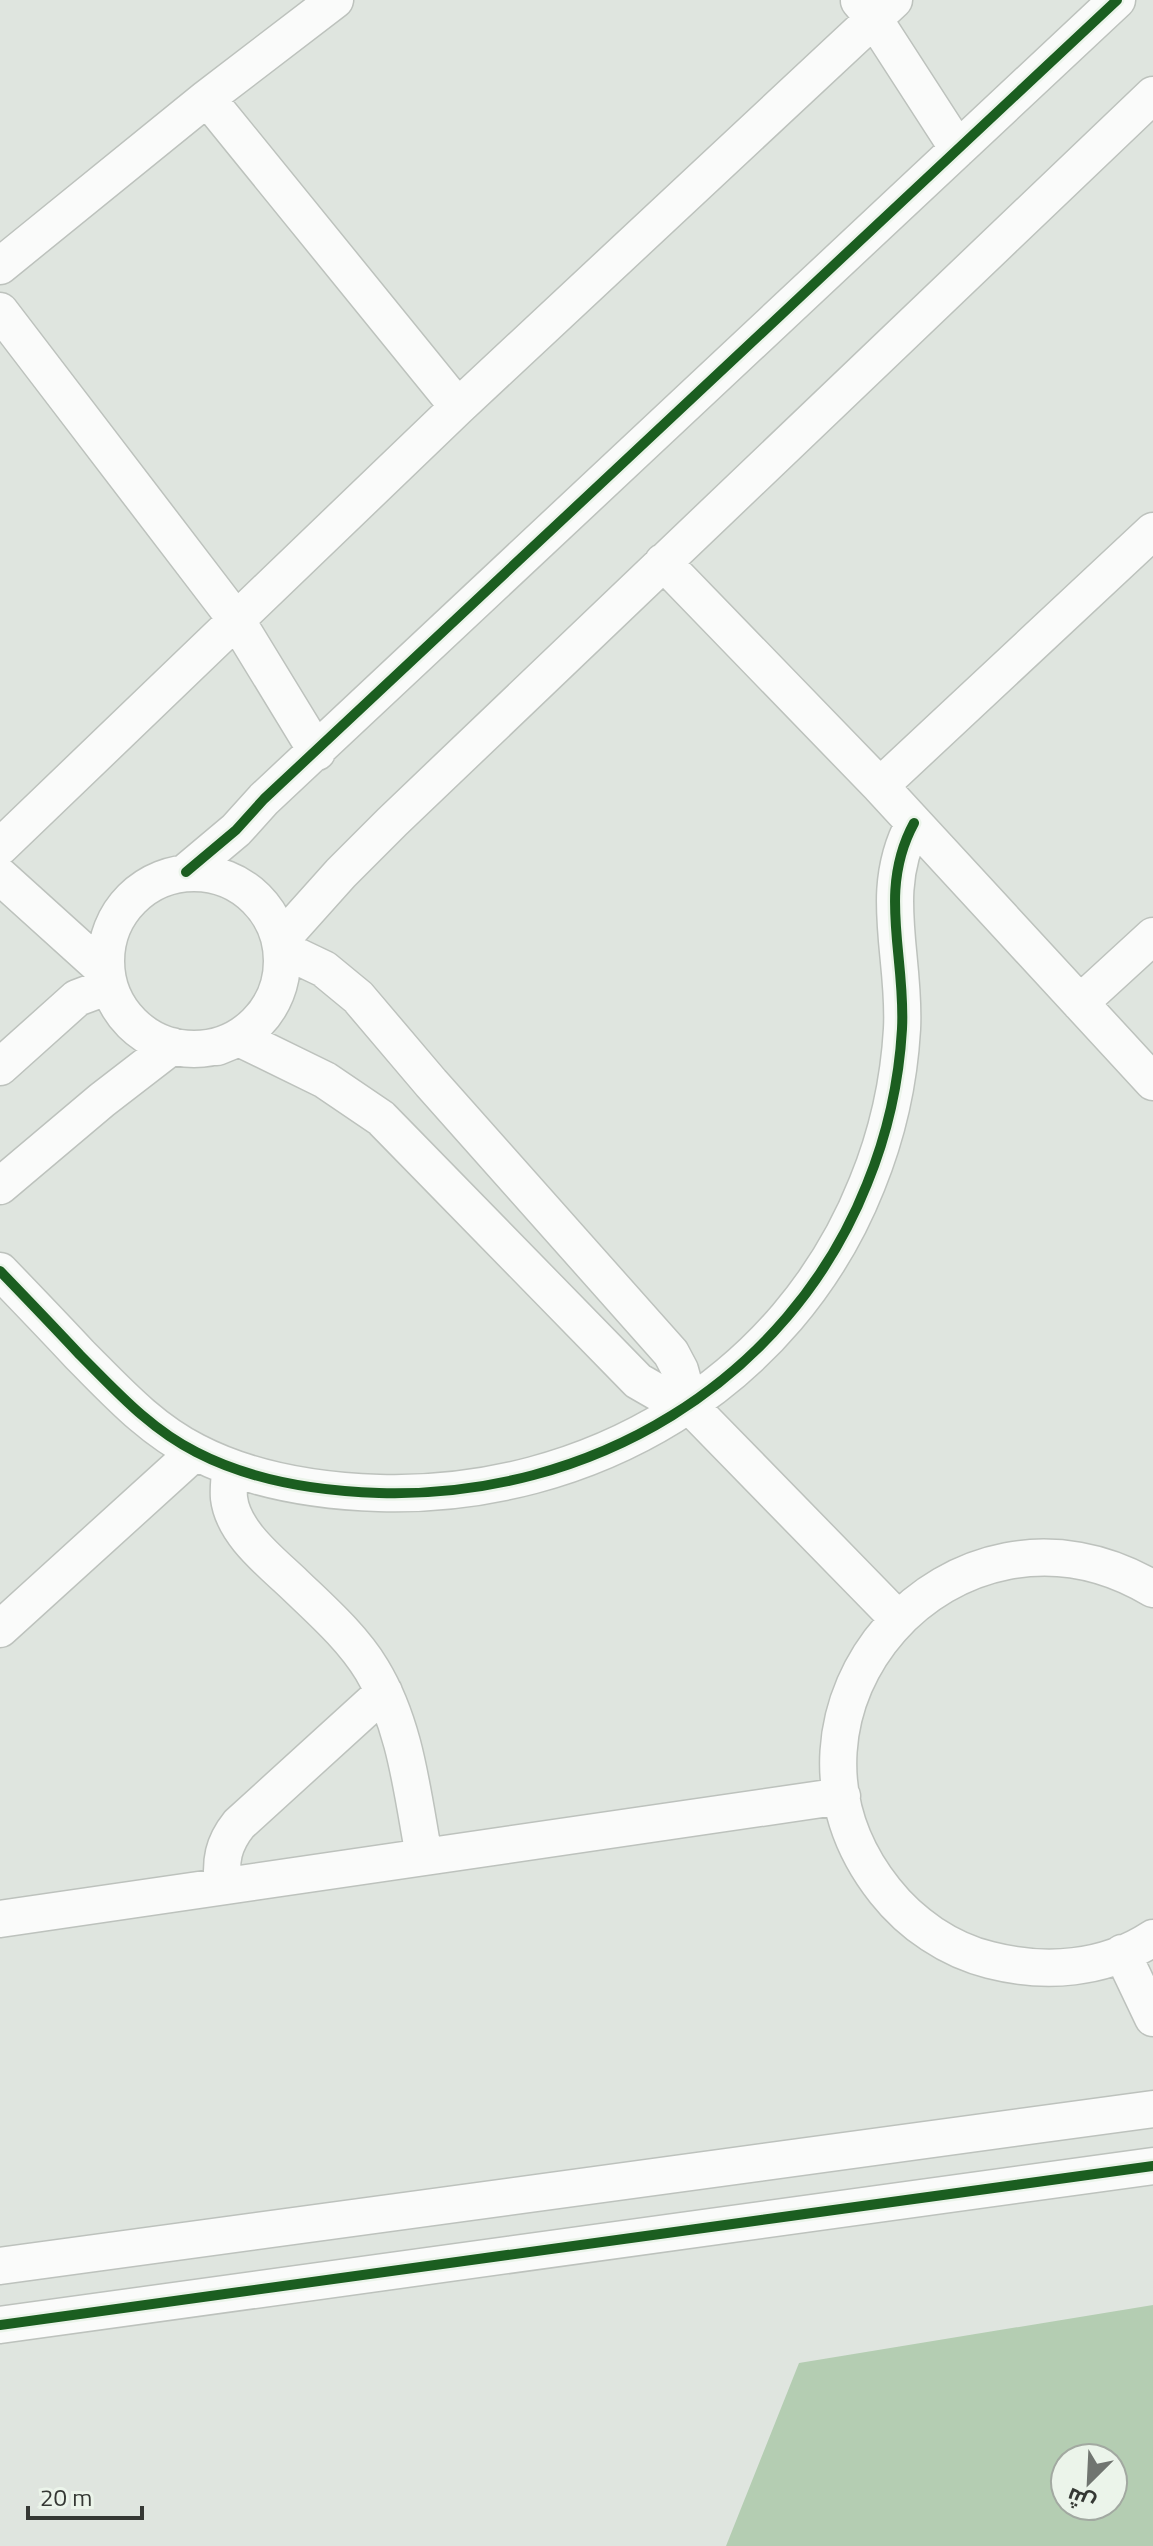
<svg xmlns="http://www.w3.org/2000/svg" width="1153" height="2546" viewBox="0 0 1153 2546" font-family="'Titillium Web',Cairo,sans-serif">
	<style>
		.forest { fill: #b4cdb2; fill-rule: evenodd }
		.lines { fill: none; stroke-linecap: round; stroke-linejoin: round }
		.minor-casing { stroke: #bdc2bd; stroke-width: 39 }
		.minor { stroke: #fafbfa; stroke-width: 36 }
		.cycleway-casing { stroke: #ebf4ea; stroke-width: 15 }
		.cycleway { stroke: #1b5e20; stroke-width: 10 }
	</style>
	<rect width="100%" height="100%" fill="#dfe5df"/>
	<path class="forest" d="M 1153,2305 L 1153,2546 L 726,2546 L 799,2363 ZM 1065,2458 L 1113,2458 L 1113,2506 L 1065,2506 Z"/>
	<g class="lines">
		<defs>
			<path id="minor" d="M 859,1 L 874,19 L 958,149
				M 207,98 L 458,407
				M 0,266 L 207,98 L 335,0
				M 0,311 L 237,621 L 317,752
				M 663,562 L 880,786 L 1153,1082
				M 880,786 L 1153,531
				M 0,847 L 458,407 L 894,0
				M 186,872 L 236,830 L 264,799 L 1117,0
				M106 961a88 88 0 1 1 176 0a88 88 0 1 1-176 0Z
				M 0,876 L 104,970
				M 281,940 L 341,873 L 392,822 L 1153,95
				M 282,949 L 324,969 L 358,997 L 431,1083 L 671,1353 L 680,1370 L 690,1406
				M 1080,1003 L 1153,936
				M 217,1047 L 239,1038 L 325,1080 L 381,1118 L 638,1381 L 671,1400 L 690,1406 L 898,1619
				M 0,1067 L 77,998 L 109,986
				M 0,1186 L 102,1100 L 172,1046
				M 0,1271 C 27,1299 54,1327 80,1355 C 116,1391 150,1429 196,1452 C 252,1481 316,1491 379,1493 C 589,1499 788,1383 867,1184 C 887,1135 899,1082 902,1029 C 906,956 877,891 914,823
				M 230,1467 C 230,1477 228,1488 229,1498 C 233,1533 271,1562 294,1584 C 321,1610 352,1637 372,1670 C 406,1726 412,1792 424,1856
				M 1153,1589 C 954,1471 742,1711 885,1891 C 911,1924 949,1950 990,1960 C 1045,1974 1104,1970 1153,1938
				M 0,1629 L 195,1452
				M 223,1886 C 220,1861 223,1844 239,1824 L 384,1692
				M 0,1919 L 842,1796
				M 1122,1953 L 1153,2018
				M 0,2266 L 1153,2109
				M 0,2325 L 1153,2166"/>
		</defs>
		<use href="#minor" class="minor-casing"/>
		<use href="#minor" class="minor"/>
		<defs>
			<path id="cycleway" d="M 186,872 L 236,830 L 264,799 L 1117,0
				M 0,1271 C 27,1299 54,1327 80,1355 C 116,1391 150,1429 196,1452 C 252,1481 316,1491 379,1493 C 589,1499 788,1383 867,1184 C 887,1135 899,1082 902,1029 C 906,956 877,891 914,823
				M 0,2325 L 1153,2166"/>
		</defs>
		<use href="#cycleway" class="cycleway-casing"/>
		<use href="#cycleway" class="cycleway"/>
	</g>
	<g transform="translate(1089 2482) rotate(204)"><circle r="38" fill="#ebf4ea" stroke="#a2a9a1" stroke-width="2"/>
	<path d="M0-6L14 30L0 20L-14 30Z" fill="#707570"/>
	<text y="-12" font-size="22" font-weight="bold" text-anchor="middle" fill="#353834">ش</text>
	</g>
	<path d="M28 2506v12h114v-12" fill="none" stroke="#353834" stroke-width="4"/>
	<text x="40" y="2506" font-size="24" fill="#353834" stroke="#ebf4ea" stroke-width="6" paint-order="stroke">20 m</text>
</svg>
